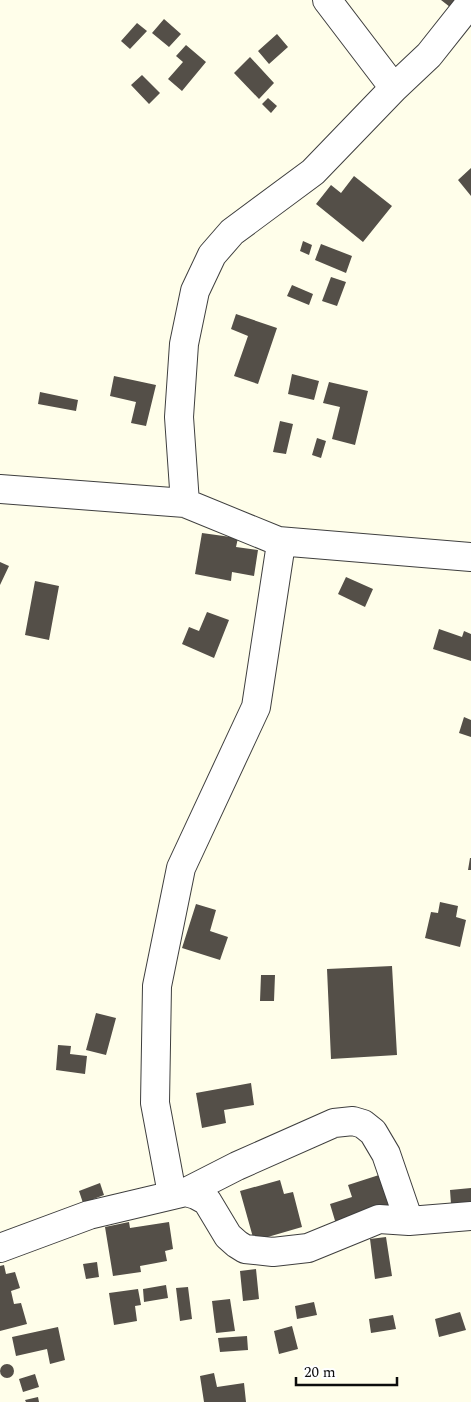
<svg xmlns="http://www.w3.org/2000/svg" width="471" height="1402" viewBox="0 0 471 1402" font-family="Spectral,serif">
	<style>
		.building { fill: #544f48 }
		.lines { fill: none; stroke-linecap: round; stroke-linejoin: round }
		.minor-casing { stroke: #3f3f3f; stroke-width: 30 }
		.minor { stroke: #fff; stroke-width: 28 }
	</style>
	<rect width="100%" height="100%" fill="#fffeea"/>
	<path class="building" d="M 441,0 L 456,0 L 450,7 Z
		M 164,19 L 181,34 L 169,47 L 152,33 Z
		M 137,23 L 147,31 L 130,49 L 121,41 Z
		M 277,34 L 288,47 L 269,64 L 258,51 Z
		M 186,45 L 206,62 L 182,91 L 168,79 L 183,62 L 176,56 Z
		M 250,57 L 274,83 L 259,99 L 234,73 Z
		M 142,75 L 160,93 L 149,104 L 131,85 Z
		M 268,98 L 277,106 L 271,113 L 262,104 Z
		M 471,168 L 471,196 L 458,180 Z
		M 354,176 L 392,206 L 363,242 L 316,204 L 331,185 L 341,193 Z
		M 303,241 L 312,245 L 309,255 L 300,251 Z
		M 321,244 L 352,256 L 346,273 L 315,260 Z
		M 331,277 L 346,282 L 337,306 L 322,301 Z
		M 292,285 L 313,294 L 309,305 L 287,296 Z
		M 236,314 L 277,328 L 258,384 L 234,376 L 248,336 L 231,329 Z
		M 292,374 L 319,381 L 314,400 L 288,394 Z
		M 114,376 L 156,385 L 146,426 L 131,423 L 136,402 L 110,396 Z
		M 329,382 L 368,391 L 355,445 L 332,439 L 340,407 L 323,403 Z
		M 40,392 L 78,400 L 76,411 L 38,404 Z
		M 280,421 L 293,424 L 286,454 L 273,452 Z
		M 317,438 L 326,441 L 321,458 L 312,455 Z
		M 202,533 L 238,538 L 236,547 L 258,550 L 254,576 L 232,572 L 231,581 L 195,574 Z
		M 0,562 L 9,566 L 0,585 Z
		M 346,577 L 373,589 L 365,607 L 338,594 Z
		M 35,581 L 59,586 L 49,640 L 25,635 Z
		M 207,612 L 229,620 L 214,658 L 182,644 L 189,627 L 199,631 Z
		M 439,629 L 462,637 L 464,631 L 471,634 L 471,661 L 433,649 Z
		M 464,717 L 471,720 L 471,737 L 459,733 Z
		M 470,858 L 471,858 L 471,870 L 468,870 Z
		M 440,902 L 458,906 L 456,917 L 466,920 L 460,947 L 425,938 L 431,912 L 438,913 Z
		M 196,904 L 216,910 L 210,931 L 228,937 L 220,960 L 182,948 Z
		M 392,966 L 397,1055 L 331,1059 L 327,969 Z
		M 261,975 L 275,975 L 274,1001 L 260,1001 Z
		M 96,1013 L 116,1018 L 106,1055 L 86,1050 Z
		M 58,1045 L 71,1046 L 70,1054 L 87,1056 L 85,1074 L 56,1070 Z
		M 251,1083 L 254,1105 L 224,1110 L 226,1123 L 202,1128 L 196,1093 Z
		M 379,1175 L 389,1207 L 336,1224 L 330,1204 L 352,1197 L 348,1185 Z
		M 280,1180 L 284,1194 L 293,1192 L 302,1227 L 254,1241 L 240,1191 Z
		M 100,1183 L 104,1195 L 83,1203 L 79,1191 Z
		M 471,1188 L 471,1203 L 451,1204 L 450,1190 Z
		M 129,1222 L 130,1228 L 169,1222 L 173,1249 L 165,1251 L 167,1261 L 140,1266 L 141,1272 L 113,1276 L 105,1227 Z
		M 386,1237 L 392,1276 L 375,1279 L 370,1239 Z
		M 97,1262 L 99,1277 L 86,1279 L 83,1264 Z
		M 4,1265 L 6,1274 L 15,1272 L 20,1288 L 11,1291 L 14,1304 L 21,1303 L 27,1324 L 0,1331 L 0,1266 Z
		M 256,1269 L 259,1299 L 243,1301 L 240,1271 Z
		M 166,1285 L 168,1298 L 144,1302 L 143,1289 Z
		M 188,1287 L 192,1319 L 180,1321 L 176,1288 Z
		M 138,1289 L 141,1305 L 135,1306 L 137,1321 L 114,1325 L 109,1293 Z
		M 230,1299 L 235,1331 L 216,1333 L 212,1301 Z
		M 314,1302 L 317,1315 L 297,1319 L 295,1306 Z
		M 460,1312 L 466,1330 L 439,1337 L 435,1319 Z
		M 393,1315 L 396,1329 L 371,1333 L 369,1319 Z
		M 292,1326 L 298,1349 L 279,1354 L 274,1331 Z
		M 58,1327 L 65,1360 L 50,1364 L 47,1349 L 16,1356 L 12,1337 Z
		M 247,1336 L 248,1350 L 220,1352 L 218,1338 Z
		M0 1371a7 7 0 1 1 14 0a7 7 0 1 1-14 0Z
		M 214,1373 L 217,1387 L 244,1383 L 246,1402 L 204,1402 L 200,1376 Z
		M 35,1374 L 39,1387 L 23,1392 L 19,1379 Z
		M 38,1397 L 39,1402 L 26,1402 L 25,1400 Z"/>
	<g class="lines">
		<defs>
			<path id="minor" d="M 327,0 L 394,88
				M 0,489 L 185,503 L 278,541 L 280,550 L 256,707 L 181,868 L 157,986 L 155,1103 L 172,1194
				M 185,503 L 179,417 L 184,344 L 195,291 L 212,255 L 232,232 L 313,172 L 394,88 L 429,55 L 471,2
				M 278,541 L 471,557
				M 186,1192 L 237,1166 L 334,1123 L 353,1121 L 363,1124 L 373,1132 L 386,1154 L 409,1221
				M 0,1248 L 89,1215 L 186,1192 L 196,1195 L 207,1201 L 228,1236 L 237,1244 L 245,1249 L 273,1252 L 308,1248 L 379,1219 L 409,1221 L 471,1216"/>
		</defs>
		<use href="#minor" class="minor-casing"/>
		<use href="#minor" class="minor"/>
	</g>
	<path d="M296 1377v8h101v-8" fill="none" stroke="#0c0c0c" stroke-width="2.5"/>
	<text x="304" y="1377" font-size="15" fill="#0c0c0c" stroke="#ffffff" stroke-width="4" paint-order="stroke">20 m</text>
</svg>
